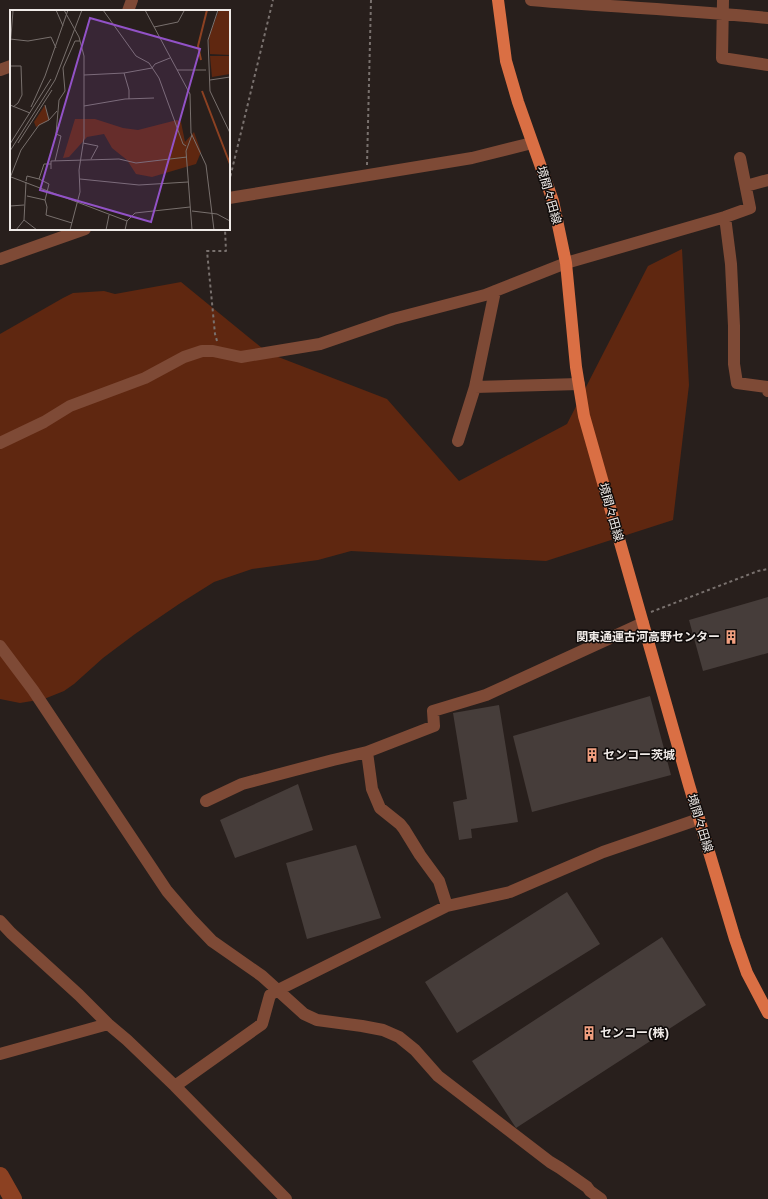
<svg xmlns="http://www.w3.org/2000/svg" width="768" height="1199" viewBox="0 0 768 1199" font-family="'Golos Text','Noto Sans JP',sans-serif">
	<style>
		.green { fill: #5f2710 }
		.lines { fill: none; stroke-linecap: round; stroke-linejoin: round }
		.river { stroke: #8c4122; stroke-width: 18 }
		.building { fill: #463d3a }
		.path { stroke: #79716e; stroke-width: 2; stroke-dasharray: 3 3; stroke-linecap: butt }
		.minor { stroke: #7e4a36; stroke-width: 12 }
		.major { stroke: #da6f44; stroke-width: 12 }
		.labels { text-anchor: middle; stroke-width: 3; stroke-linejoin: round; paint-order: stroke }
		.street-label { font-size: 12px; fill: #efeae7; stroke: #0e0a09 }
		.poi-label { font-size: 12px; font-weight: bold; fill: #efeae7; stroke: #0e0a09; text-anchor: start }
		.inset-river { fill: none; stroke: #8c4122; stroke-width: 2 }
		.inset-road { fill: none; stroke: #78706d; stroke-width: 1 }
		.view { fill: #9252c7; fill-opacity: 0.15; stroke: #9252c7; stroke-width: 2 }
		.inset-edge { fill: none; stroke: #efeae7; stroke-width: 2 }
	</style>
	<rect width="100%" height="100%" fill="#281f1c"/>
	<path class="green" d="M 682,249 L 689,385 L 673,520 L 546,561 L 351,551 L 318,560 L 252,569 L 214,582 L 179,604 L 135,634 L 103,658 L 74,684 L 64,691 L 44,699 L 20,703 L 0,699 L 0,334 L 63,298 L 73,293 L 104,291 L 115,294 L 181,282 L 268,353 L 387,399 L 459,481 L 567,424 L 648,266 Z"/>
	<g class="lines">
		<path class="river" d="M 0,1176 L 13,1199"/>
	</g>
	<path class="building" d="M 768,597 L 768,653 L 703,671 L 689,620 Z
		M 650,696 L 671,775 L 532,812 L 513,736 Z
		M 499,705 L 518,822 L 471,829 L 472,838 L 459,840 L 453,802 L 467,799 L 453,713 Z
		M 298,784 L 313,830 L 235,858 L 220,820 Z
		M 356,845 L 381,918 L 307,939 L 286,863 Z
		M 567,892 L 600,944 L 457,1033 L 425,982 Z
		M 662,937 L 706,1005 L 516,1128 L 472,1061 Z"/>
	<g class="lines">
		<path class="path" d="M 367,165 L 371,0
			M 229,182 L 273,0
			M 217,341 L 215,334 L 207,251 L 226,251 L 225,229
			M 651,612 L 758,571 L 768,569"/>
		<path class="minor" d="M 531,0 C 610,7 689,10 768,18
			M 723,0 L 722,58 L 768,65
			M 128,11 L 132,0
			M 0,70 L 11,66
			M 746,186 L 768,180
			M 229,198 L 472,158 L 532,143
			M 725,217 L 731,264 L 734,326 L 734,364 L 737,383 L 767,387 L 768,391
			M 0,259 L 85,229
			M 495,291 L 475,387 L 579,384
			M 458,441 L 475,387
			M 0,443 L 44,422 L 70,406 L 145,378 L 184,357 L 202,351 L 213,351 L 241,357 L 320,344 L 393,319 L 485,295 L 566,263 L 725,217 L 750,208 L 740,158
			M 0,646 L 33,690 L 167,891 L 191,919 L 212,941 L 262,976 L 304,1014 L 317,1020 L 362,1026 L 383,1030 L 399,1037 L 415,1050 L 438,1076 L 550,1162 L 560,1168 L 587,1187 L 590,1191 L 601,1199
			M 367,752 L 372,789 L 380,808 L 400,824 L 404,829 L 420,855 L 439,881 L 447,906
			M 206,801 L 242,784 L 333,760 L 367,752 L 434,726 L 433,711 L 486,695 L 643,623
			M 0,921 L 11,933 L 79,995 L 108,1024 L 127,1040 L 175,1086 L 286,1199
			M 0,1054 L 108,1024
			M 175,1086 L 262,1024 L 270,995 L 278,990 L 447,906 L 510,892 L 603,852 L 699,819"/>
		<path class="major" d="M 498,0 L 506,61 L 518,102 L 553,201 L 566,263 L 576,367 L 584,416 L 689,785 L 735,939 L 747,973 L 768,1013"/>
	</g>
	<defs>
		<symbol id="building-bare" viewBox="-9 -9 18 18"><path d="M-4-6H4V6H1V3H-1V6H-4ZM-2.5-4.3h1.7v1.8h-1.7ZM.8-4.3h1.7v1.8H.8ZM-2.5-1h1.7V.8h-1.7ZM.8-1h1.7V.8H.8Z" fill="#f2a080" stroke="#0e0a09" stroke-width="2.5" paint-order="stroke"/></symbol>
	</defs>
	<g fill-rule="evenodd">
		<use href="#building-bare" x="721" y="627" width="20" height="20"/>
		<use href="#building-bare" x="582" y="745" width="20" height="20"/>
		<use href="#building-bare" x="579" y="1023" width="20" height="20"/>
	</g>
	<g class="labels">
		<g class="street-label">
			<text transform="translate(549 195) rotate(74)" y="4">境間々田線</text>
			<text transform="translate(611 512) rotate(74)" y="4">境間々田線</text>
			<text transform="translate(700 823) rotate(73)" y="4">境間々田線</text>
		</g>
		<g class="poi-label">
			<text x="720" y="641" text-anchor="end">関東通運古河高野センター</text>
			<text x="603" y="759">センコー茨城</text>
			<text x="600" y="1037">センコー(株)</text>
		</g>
	</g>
	<g transform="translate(10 10)">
		<rect width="220" height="220" fill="#281f1c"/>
		<path d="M 209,0 L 220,0 L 220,45 L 200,44 L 199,26 ZM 200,46 L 220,46 L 220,64 L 202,67 ZM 35,95 L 39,110 L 26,117 L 24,112 ZM 65,109 L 85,109 L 113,118 L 128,120 L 167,110 L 171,112 L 175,132 L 184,122 L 191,142 L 186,154 L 142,167 L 126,164 L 117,150 L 102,138 L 94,124 L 77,127 L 59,147 L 53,148 Z" fill="#5f2710"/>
		<path class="inset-river" d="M 191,50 L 188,36 L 197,0M 192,81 L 220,154"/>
		<path class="inset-road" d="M 46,0 L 53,16M 54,0 L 69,27 L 74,46 L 74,128 L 69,160 L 70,182 L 60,220M 93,0 L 126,46 L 139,53 L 149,68 L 173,134 L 176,136M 135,0 L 180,84 L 181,123 L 196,155 L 204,220M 208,0 L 198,30 L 200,81 L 220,123M 144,17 L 168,12 L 174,1M 0,29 L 18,31 L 41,27 L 46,38M 0,38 L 3,1 L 0,0M 0,56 L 11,56 L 12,85 L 8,93 L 3,97M 167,60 L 196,60M 114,63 L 119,80 L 119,89M 74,65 L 114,63 L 142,58 L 145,54 L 160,48M 200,70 L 220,67M 0,95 L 20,103M 35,95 L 39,110M 74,96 L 115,89 L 144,88M 21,97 L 35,66 L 58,0M 182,125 L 176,141 L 182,220M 8,133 L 42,80M 73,133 L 88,136 L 81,149M 0,134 L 41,69M 0,141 L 45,70 L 72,0M 45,151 L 51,126 L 46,124 L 49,90 L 55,81 L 53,58 L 65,31 L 70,31M 41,159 L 41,151 L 109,149 L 126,153 L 177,147M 1,167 L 117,211M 0,168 L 11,140 L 29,115 L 39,110 L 47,101M 70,169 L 129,175 L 178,172M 16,171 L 17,166 L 29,169M 17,186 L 35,190 L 39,174 L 29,169 L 34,154 L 41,154M 35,190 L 37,197 L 36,205 L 62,213M 0,196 L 14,195M 182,201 L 207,204 L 220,211M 14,210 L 27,220M 6,220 L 14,210 L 16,172M 96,220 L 99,205M 115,220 L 117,211 L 125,203 L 180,197"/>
		<path class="view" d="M 80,8 L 190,39 L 141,212 L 30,180 Z"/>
		<rect width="220" height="220" class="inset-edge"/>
	</g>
</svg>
